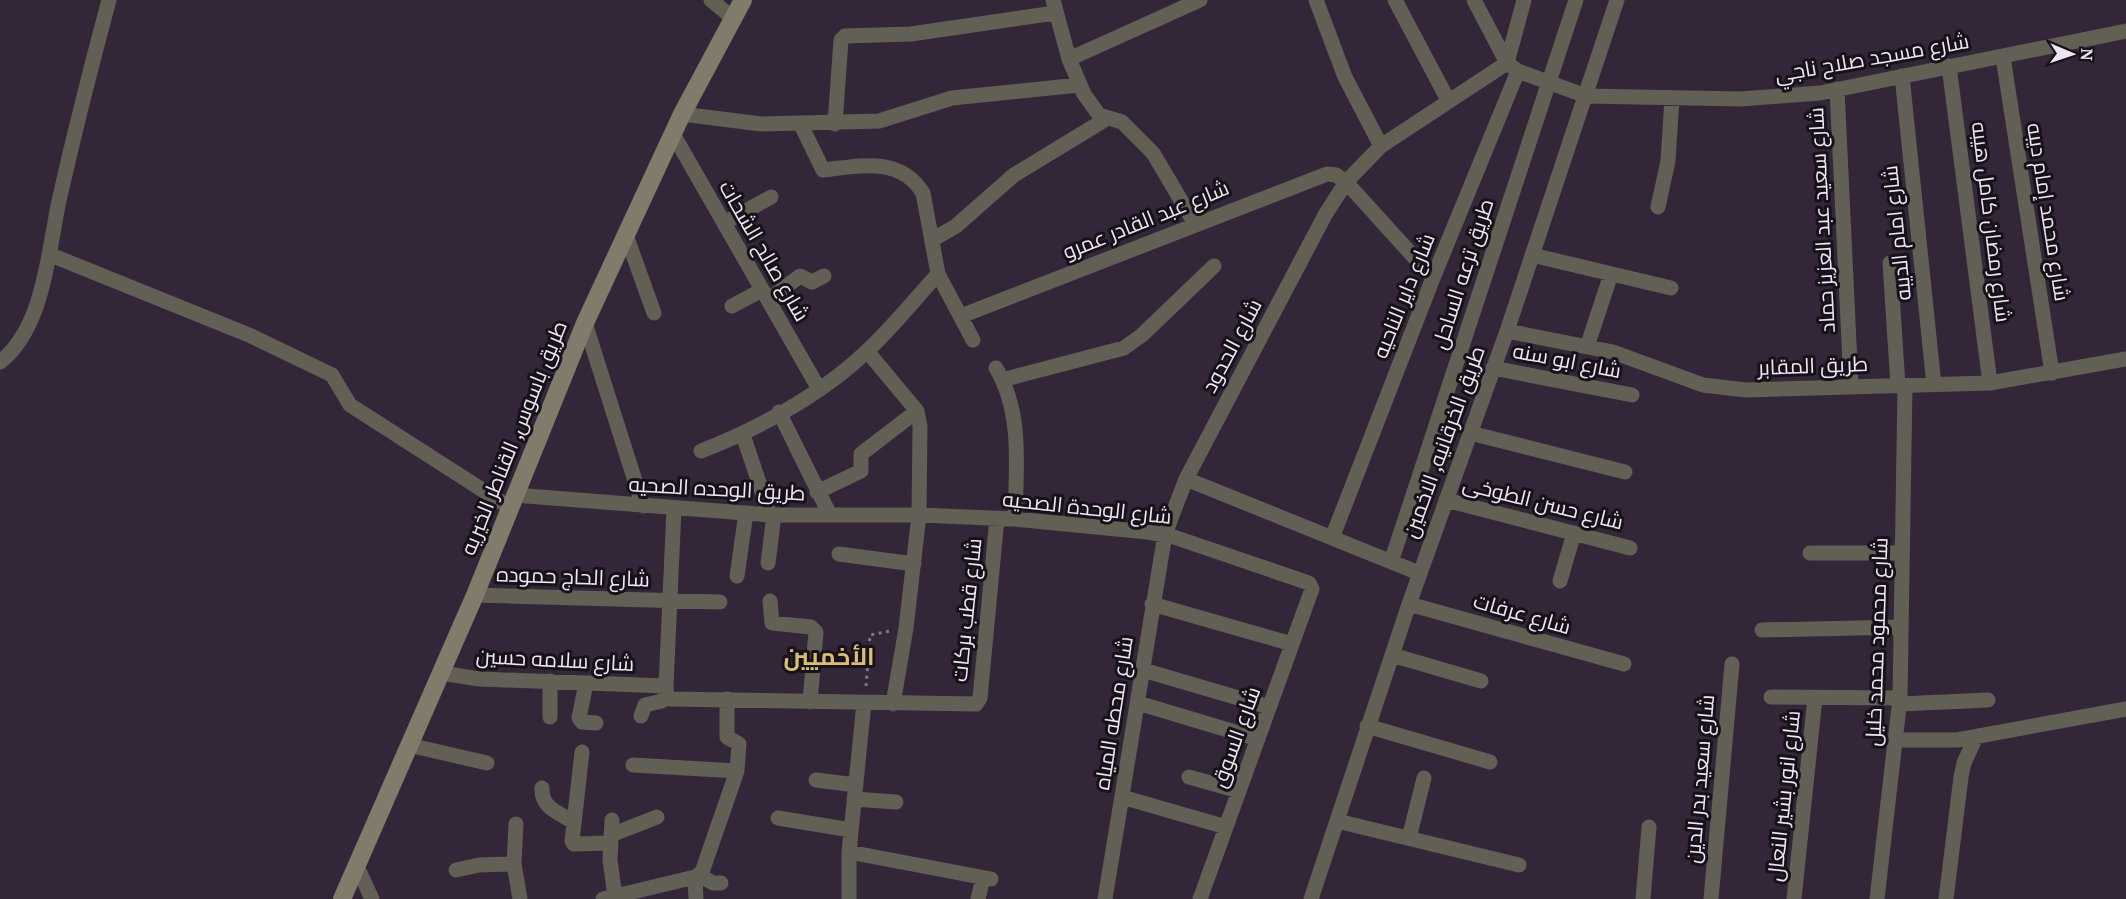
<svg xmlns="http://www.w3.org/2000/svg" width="2126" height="899" viewBox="0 0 2126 899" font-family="'PT Serif',Cairo,serif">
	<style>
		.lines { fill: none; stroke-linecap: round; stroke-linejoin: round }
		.path { stroke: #837888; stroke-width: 3; stroke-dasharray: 3 4.5; stroke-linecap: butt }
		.street { stroke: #625f55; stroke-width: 15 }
		.secondary { stroke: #817b6b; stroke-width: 18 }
		.labels { text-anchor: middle; stroke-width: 6; stroke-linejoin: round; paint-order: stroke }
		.street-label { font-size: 21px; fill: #eee6f2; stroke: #17121a }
		.quarter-label { font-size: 24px; font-weight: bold; fill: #d8be73; stroke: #17121a }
	</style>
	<rect width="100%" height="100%" fill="#332638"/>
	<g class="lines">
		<path class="path" d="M 866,686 L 870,635 L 890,631"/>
		<path class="street" d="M 711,0 L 734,19
			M 1053,0 L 1069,59 L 1084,94 L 1099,115 L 1122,122 L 1153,153 L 1195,224
			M 1316,0 L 1345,77 L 1381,146
			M 1395,0 L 1448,100
			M 1474,0 L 1507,63 L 1518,71 L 1586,96 L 1741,99 L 1820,93 L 2126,31
			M 2003,57 L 2052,373
			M 1069,59 L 1200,0
			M 1507,63 L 1524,0
			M 1949,66 L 1990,383
			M 1902,76 L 1934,385
			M 1837,89 L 1851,385
			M 682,114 L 761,124 L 879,121 L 952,98 L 1079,85
			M 835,124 L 841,40 L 845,36 L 911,34 L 1055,13
			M 801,125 L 823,170 C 860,166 900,156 923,193 L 938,274 L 973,340
			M 673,134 L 819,389
			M 1658,207 L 1668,161 L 1672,98
			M 724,223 L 771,197
			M 626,235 L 654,313
			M 932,240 L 956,226 L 1014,175 L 1106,119
			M 51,255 L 249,335 L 332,375 L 350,405 L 509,507
			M 1532,255 L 1671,288
			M 1890,263 L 1898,386
			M 768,300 L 800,276 L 812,282 L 824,276
			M 732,306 L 762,290
			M 961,316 L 1327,174 L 1336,175 L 1346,182 L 1433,278
			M 585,323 L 643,506
			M 1507,331 L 1613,352 L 1703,385 L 1746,390 L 1990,383 L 2126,359
			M 1587,347 L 1611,274
			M 867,351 L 917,411 L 920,426 L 919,515 L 906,628 L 893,704
			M 0,362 C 44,328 48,252 59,201 C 74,134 91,67 109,0
			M 996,368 C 1023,413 1016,469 1015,519
			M 1493,368 L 1632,395
			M 1002,380 L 1124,348 L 1142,335 L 1214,266
			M 779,412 L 830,515
			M 1470,433 L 1625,472
			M 743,435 L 770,515
			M 701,451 C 758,429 822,394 866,352 C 892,328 914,300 938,274
			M 1186,479 L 1419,573
			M 817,492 L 861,471 L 861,454 L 917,411
			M 514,495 L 770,515 L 919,515 L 1015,519 L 1147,532 L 1171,536 L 1309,583 L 1312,589 L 1200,899
			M 1446,500 L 1630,548
			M 674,508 L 666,686 L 667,698 L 670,699 L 976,704 L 980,698 L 997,518
			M 1332,538 L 1433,278 L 1518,71
			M 1810,553 L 1902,553
			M 839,554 L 914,564
			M 1391,562 L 1576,0
			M 768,563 L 774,515
			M 737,576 L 746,513
			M 1560,581 L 1574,533
			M 475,595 L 720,602
			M 770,601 L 772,623 L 811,627 L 816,632 L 810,702
			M 1152,604 L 1292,644
			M 1409,604 L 1624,664
			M 1762,630 L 1901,627
			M 1392,655 L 1481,681
			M 1143,670 L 1269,707
			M 441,673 L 479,679 L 666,686
			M 550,681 L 550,717
			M 586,683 L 579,718 L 582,722 L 596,723
			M 1771,697 L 1900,698
			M 1138,703 L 1258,739
			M 1900,704 L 1988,700
			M 641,716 L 645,705 L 662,701 L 666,695
			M 1367,726 L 1490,762
			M 1896,740 L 1957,740 L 2126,709
			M 409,745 L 487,763
			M 582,752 L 572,841 L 574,844 L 610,843
			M 633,765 L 737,771
			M 1189,777 L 1239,791
			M 816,780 L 856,785
			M 542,788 C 541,808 559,813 574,822
			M 1122,797 L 1226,827
			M 854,799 L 896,802
			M 778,818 L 851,830
			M 612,820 L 610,860 L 615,896
			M 1337,821 L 1519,865
			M 516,824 L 514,864 L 520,899
			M 611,835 L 657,817
			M 1409,838 L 1424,778
			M 849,852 L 991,879
			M 356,864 L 372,899
			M 456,870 L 479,865 L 514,864
			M 699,875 L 713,883 L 721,883
			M 695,877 L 696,899
			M 603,899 L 695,877 L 702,872 L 737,771 L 739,744 L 727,737 L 727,699
			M 849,899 L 849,852 L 864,703
			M 978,899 L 983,878
			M 1105,899 L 1165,534 L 1186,479 L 1325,215 L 1346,182 L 1381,146 L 1507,63
			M 1311,899 L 1409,604 L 1507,331 L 1617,0
			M 1643,899 L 1649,827
			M 1711,899 L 1732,664
			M 1794,899 L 1815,698
			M 1877,899 L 1900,698 L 1905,386
			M 1946,899 L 1961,777 L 1964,763 L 1976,737"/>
		<path class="secondary" d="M 342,899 L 475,595 L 585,323 L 682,114 L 743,0"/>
	</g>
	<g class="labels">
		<g class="street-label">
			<text transform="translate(1872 58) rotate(-10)" y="7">شارع مسجد صلاح ناجي</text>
			<text transform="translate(2048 212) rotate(81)" y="7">شارع محمد إمام ديبه</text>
			<text transform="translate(1146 220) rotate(-22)" y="7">شارع عبد القادر عمرو</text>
			<text transform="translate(1822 220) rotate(-93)" y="7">شارع سعيد عبد العزيز حماد</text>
			<text transform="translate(1991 222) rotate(83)" y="7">شارع رمضان كامل هيبه</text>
			<text transform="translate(1897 233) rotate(-96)" y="7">شارع امام الديبه</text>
			<text transform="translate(764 251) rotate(60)" y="7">شارع صالح الشحات</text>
			<text transform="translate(1463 274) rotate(-72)" y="7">طريق ترعه الساحل</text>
			<text transform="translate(1404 296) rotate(-68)" y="7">شارع داير الناحيه</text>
			<text transform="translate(1232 346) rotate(-62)" y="7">شارع الحدود</text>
			<text transform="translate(1567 361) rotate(11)" y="7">شارع ابو سنه</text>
			<text transform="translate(1813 366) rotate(-2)" y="7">طريق المقابر</text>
			<text transform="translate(514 438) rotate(-68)" y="7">طريق باسوس, القناطر الخيريه</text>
			<text transform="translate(1444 442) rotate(-70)" y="7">طريق الخرقانيه, الاخمين</text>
			<text transform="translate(717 489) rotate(3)" y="7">طريق الوحده الصحيه</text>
			<text transform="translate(1543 503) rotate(14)" y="7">شارع حسن الطوخى</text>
			<text transform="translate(1087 508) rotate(6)" y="7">شارع الوحدة الصحيه</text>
			<text transform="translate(573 577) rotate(2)" y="7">شارع الحاج حموده</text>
			<text transform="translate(967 610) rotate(-84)" y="7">شارع قطب بركات</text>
			<text transform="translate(1522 614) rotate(16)" y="7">شارع عرفات</text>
			<text transform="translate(1877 642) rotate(-88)" y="7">شارع محمود محمد خليل</text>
			<text transform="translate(555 660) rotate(3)" y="7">شارع سلامه حسين</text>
			<text transform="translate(1114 713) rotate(-81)" y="7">شارع محطه المياه</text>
			<text transform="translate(1236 737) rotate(-70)" y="7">شارع السوق</text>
			<text transform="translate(1700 779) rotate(-85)" y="7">شارع سعيد بدر الدين</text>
			<text transform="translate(1784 796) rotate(-84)" y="7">شارع انور بشير النعال</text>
		</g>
		<g class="quarter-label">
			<text x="829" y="665">الأخميين</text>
		</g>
	</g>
	<g transform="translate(2072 54) rotate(92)" stroke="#17121a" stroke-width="4.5" paint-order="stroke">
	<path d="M0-4.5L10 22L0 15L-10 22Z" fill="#eee6f2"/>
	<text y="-9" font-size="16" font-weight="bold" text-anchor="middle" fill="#eee6f2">N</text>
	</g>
</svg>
